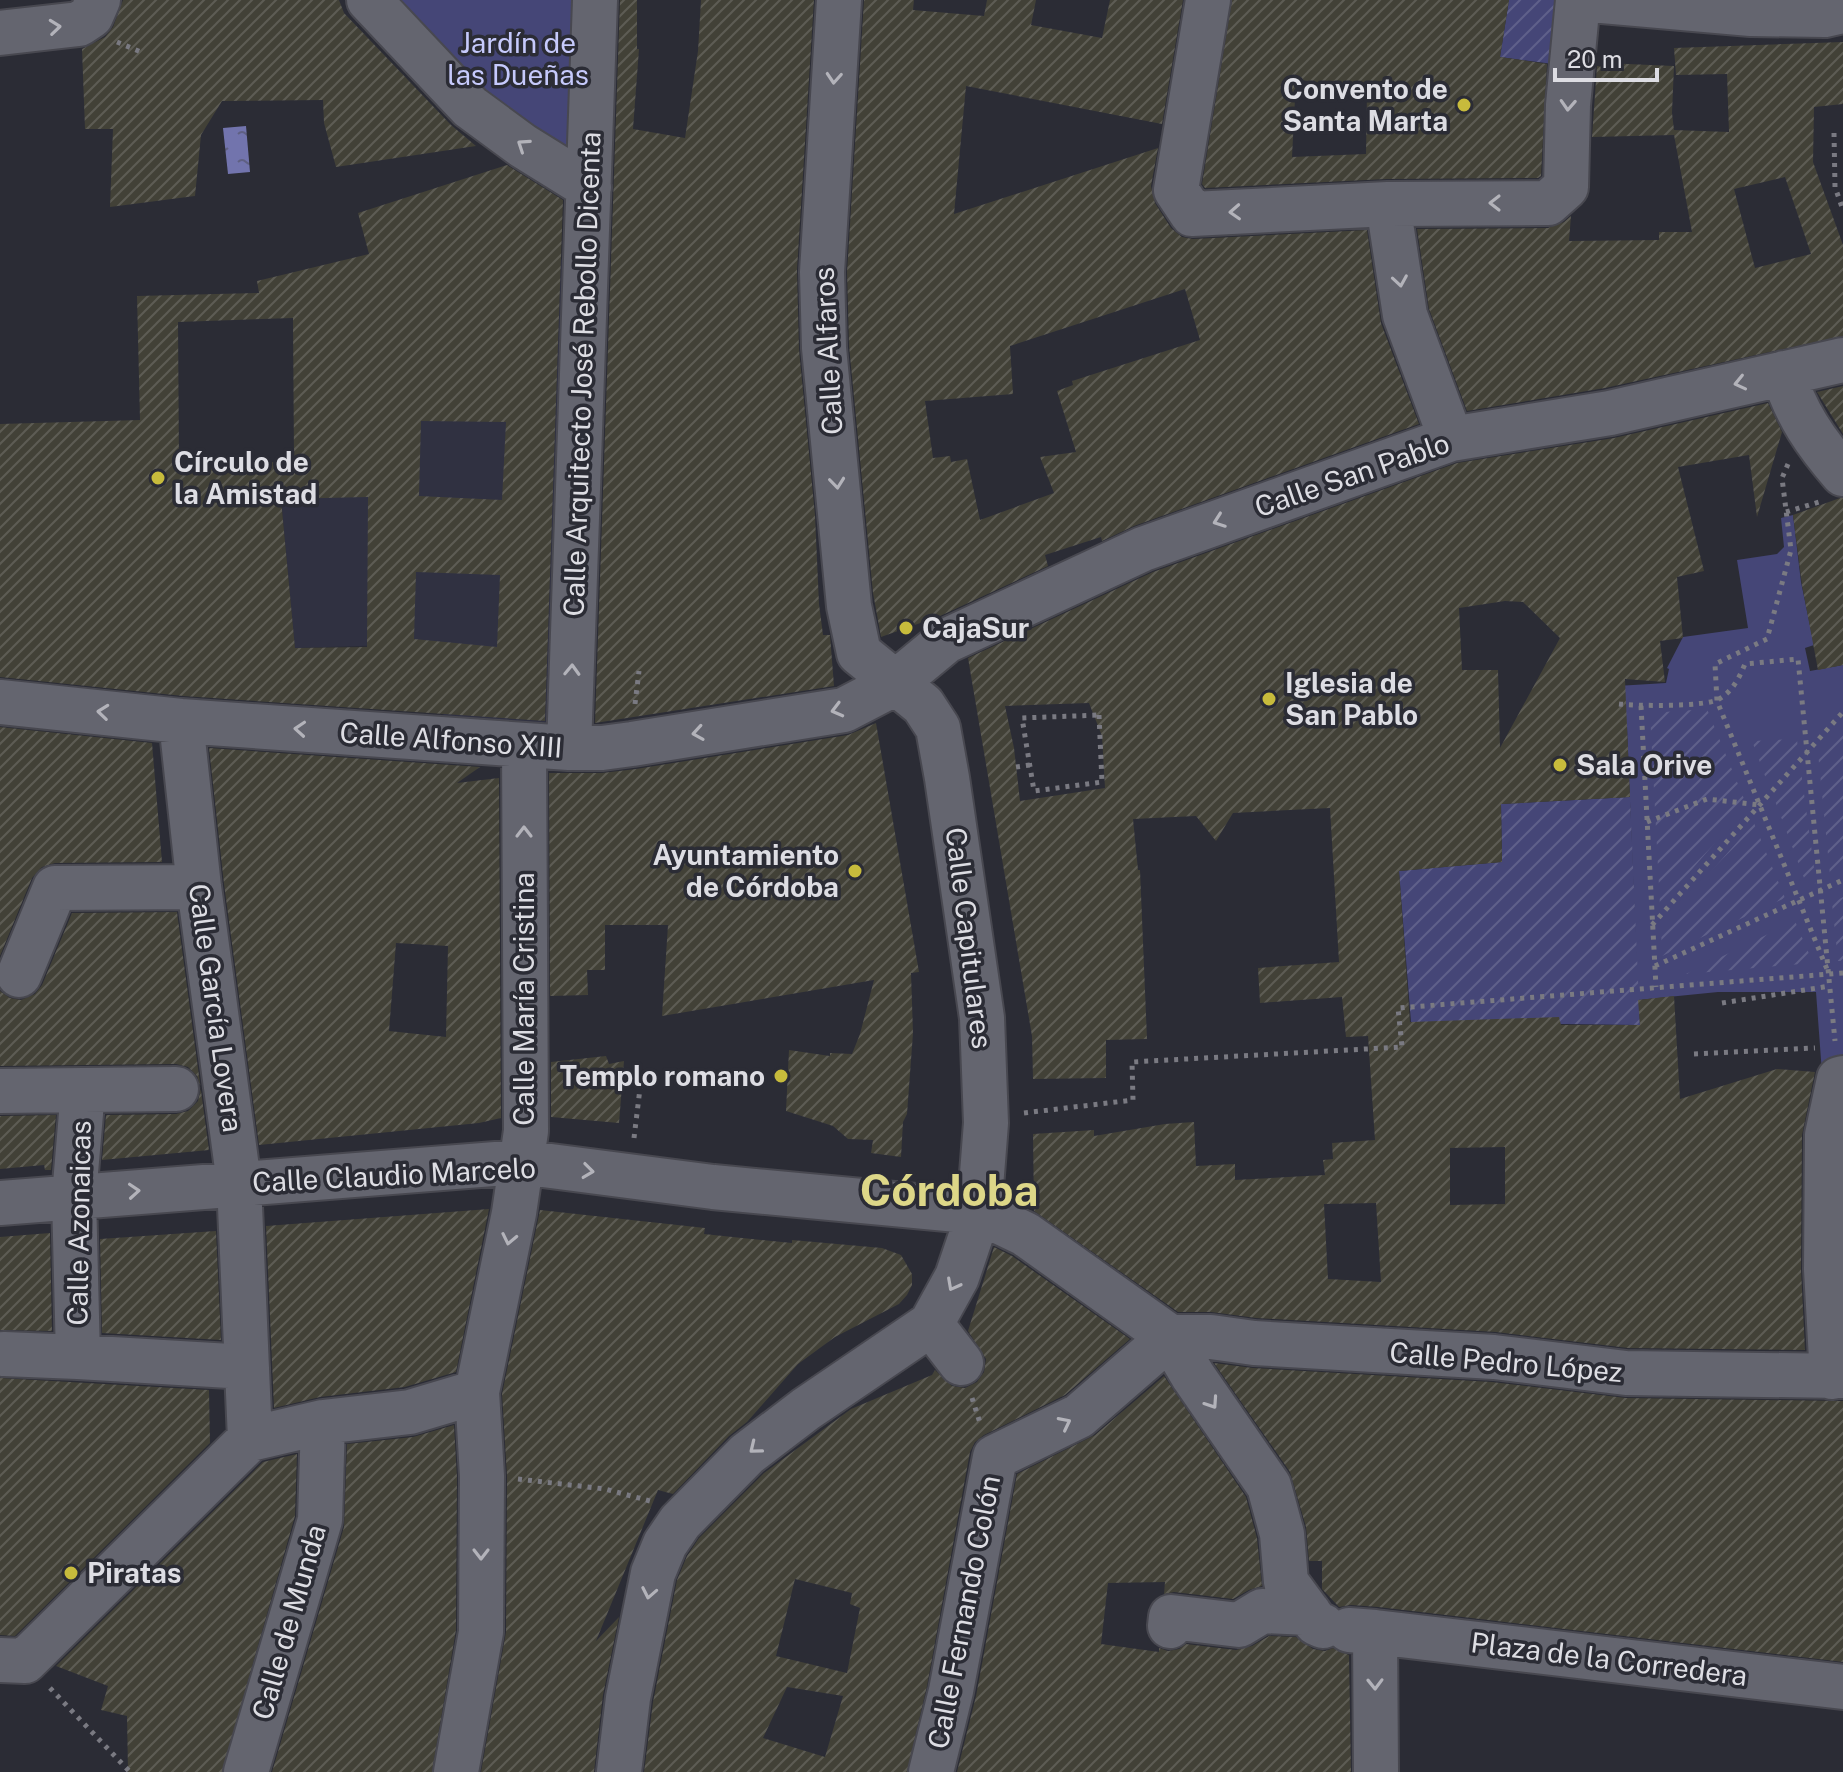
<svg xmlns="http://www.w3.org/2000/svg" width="1843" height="1772" viewBox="0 0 1843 1772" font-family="'Public Sans',sans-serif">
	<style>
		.built { fill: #303141 }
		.park { fill: #454677 }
		.garden { fill: url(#garden-furrows) }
		.water { fill: url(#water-ripples) }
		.building { fill: url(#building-hatch); fill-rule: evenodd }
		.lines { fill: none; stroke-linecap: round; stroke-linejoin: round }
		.minor-casing { stroke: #484850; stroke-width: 48 }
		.path { stroke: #7a7a82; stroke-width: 5; stroke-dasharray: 4 6; stroke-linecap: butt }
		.minor { stroke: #64656f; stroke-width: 44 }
		.oneway { stroke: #b3b3ba }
		.poi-dot { fill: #c7bb3c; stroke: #2b2c35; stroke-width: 3 }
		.labels { text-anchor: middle; stroke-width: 7; stroke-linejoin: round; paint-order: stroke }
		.park-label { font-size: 28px; fill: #c6cafc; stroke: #2b2c35 }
		.poi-label { font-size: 28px; font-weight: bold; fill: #dddde3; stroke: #2b2c35; text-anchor: start }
		.street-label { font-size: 28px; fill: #dddde3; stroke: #2b2c35 }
		.town-label { font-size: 44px; font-weight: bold; fill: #ddd788; stroke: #2b2c35 }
	</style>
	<defs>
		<pattern id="garden-furrows" width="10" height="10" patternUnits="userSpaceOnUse" patternTransform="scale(2)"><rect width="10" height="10" fill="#454677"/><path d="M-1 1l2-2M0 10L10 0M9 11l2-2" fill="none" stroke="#5f608a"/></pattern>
		<pattern id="water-ripples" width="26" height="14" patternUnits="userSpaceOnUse" patternTransform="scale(2)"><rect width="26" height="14" fill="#7274ad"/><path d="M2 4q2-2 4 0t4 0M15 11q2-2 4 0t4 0" fill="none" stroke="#5f6083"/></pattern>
		<pattern id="building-hatch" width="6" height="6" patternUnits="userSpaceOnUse" patternTransform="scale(2)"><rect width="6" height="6" fill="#424137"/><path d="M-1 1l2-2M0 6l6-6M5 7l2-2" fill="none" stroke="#5d5c54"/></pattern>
	</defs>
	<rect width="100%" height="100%" fill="#2b2c35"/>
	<path class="built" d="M 567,259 L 549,719 L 544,723 L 443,719 L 448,648 L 392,645 L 295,648 L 281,498 L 510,263 Z"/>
	<path class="park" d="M 389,0 L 581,0 L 570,145 L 563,149 L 475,102 Z
		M 1793,515 L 1801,582 L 1814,645 L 1805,648 L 1810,671 L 1843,665 L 1843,1072 L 1822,1073 L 1816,992 L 1718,992 L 1638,1000 L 1627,727 L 1600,687 L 1666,683 L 1669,669 L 1667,668 L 1683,637 L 1748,628 L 1737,560 L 1777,554 L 1784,547 L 1781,518 Z"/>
	<path class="garden" d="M 1509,0 L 1571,0 L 1561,65 L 1500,57 Z
		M 1707,709 L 1747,806 L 1660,906 L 1650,713 Z
		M 1843,726 L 1843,869 L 1830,875 L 1818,753 Z
		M 1797,739 L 1798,750 L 1768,784 L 1752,741 Z
		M 1801,771 L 1816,883 L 1807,886 L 1775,801 Z
		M 1630,797 L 1640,1025 L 1411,1022 L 1399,871 L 1502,862 L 1501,804 Z
		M 1754,823 L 1785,898 L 1662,956 L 1661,928 Z
		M 1843,897 L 1843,961 L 1838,961 L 1832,903 Z
		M 1795,921 L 1813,963 L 1686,974 Z"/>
	<path class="water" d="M 246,126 L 250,172 L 228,174 L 223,128 Z"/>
	<path class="building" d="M 123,0 L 339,0 L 344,13 L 451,125 L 476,146 L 336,167 L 324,123 L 323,100 L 222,101 L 201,135 L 195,196 L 110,207 L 113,129 L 85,129 L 82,49 L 105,37 L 113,27 Z
		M 620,0 L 637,0 L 637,49 L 639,49 L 633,129 L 685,138 L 698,51 L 701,0 L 814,0 L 797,270 L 799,349 L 815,515 L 819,604 L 823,635 L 830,635 L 834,686 L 595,723 Z
		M 864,0 L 914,0 L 913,10 L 984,16 L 987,0 L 1036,0 L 1031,25 L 1102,38 L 1110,0 L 1183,0 L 1162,124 L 966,86 L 954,214 L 1158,148 L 1151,186 L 1155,203 L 1171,228 L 1182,237 L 1193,239 L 1367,230 L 1381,323 L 1419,424 L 1134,526 L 1102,541 L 1101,537 L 1045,555 L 1048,566 L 940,616 L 881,637 L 873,593 L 849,346 L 847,272 ZM 1185,289 L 1200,340 L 1072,381 L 1073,385 L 1057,391 L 1076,452 L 1040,457 L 1054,493 L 980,520 L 967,459 L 951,462 L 950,456 L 933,458 L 925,401 L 1013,394 L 1010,346 Z
		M 1232,0 L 1509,0 L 1500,57 L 1547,64 L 1541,176 L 1538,178 L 1387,179 L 1205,188 L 1202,184 ZM 1296,79 L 1367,91 L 1366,154 L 1292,157 Z
		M 1843,42 L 1843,104 L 1814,107 L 1813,162 L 1843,245 L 1843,336 L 1605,388 L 1467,411 L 1429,309 L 1417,229 L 1548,228 L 1564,222 L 1571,216 L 1569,241 L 1659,240 L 1659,232 L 1692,232 L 1674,135 L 1592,137 L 1597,66 L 1605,67 L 1604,63 L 1674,66 L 1672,113 L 1674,130 L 1729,132 L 1727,74 L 1676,75 L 1674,48 ZM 1785,177 L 1811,254 L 1755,268 L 1734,189 Z
		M 507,165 L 563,200 L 545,721 L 183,696 L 0,677 L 0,424 L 140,420 L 137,296 L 259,293 L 257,281 L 369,254 L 358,213 ZM 293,318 L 294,461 L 179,467 L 178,322 ZM 421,421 L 506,422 L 502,500 L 419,496 ZM 368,497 L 367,647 L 295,648 L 281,499 ZM 416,572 L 500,575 L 497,647 L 414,639 Z
		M 1843,386 L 1843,434 L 1817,392 Z
		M 1768,403 L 1782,432 L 1757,517 L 1749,455 L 1678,467 L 1704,571 L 1677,577 L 1683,638 L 1660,641 L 1665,682 L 1625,679 L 1630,797 L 1501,804 L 1502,862 L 1399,871 L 1410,1022 L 1559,1017 L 1561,1025 L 1640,1025 L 1638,1000 L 1674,996 L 1680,1099 L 1777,1069 L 1815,1072 L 1802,1135 L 1801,1269 L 1805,1350 L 1628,1348 L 1496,1332 L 1256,1318 L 1211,1312 L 1178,1312 L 1034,1211 L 1033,1134 L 1094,1130 L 1094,1136 L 1165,1124 L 1194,1122 L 1196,1166 L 1235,1164 L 1235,1180 L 1325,1175 L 1323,1160 L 1333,1159 L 1332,1143 L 1375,1140 L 1368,1036 L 1346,1037 L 1342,997 L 1260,1003 L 1258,968 L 1339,962 L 1330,808 L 1233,813 L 1216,841 L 1196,816 L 1133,819 L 1138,870 L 1140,870 L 1147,1039 L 1106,1040 L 1106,1078 L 1033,1079 L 1032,1036 L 968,658 L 1153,572 L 1457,463 L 1614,438 ZM 1505,601 L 1523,602 L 1560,638 L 1500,748 L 1498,670 L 1462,670 L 1459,608 ZM 1089,703 L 1102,736 L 1105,788 L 1020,801 L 1014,748 L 1005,706 ZM 1505,1147 L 1505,1204 L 1450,1205 L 1450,1148 ZM 1376,1203 L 1381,1282 L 1328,1279 L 1324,1204 Z
		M 1840,498 L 1843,498 L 1843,665 L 1818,670 L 1802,585 L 1793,515 Z
		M 876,723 L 919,972 L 911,973 L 913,1033 L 907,1114 L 903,1122 L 901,1157 L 871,1153 L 873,1140 L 848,1139 L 833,1126 L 786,1111 L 789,1050 L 830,1056 L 830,1053 L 852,1054 L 860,1034 L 874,980 L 662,1016 L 668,925 L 605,925 L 605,970 L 587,970 L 588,995 L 550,996 L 549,773 L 602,773 L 636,769 L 848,735 Z
		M 0,727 L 152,743 L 162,862 L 55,863 L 42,867 L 32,878 L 0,956 Z
		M 209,748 L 480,767 L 457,783 L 499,778 L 501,1118 L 479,1123 L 259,1145 L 224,884 ZM 396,943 L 448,946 L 446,1037 L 389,1031 Z
		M 177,912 L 209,1150 L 102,1160 L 106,1115 L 176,1114 L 188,1111 L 198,1101 L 201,1088 L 197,1076 L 188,1067 L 176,1064 L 0,1066 L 0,991 L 10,998 L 21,1000 L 35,994 L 42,985 L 72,913 Z
		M 606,1056 L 609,1064 L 624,1061 L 619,1123 L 551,1117 L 551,1062 Z
		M 56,1115 L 51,1170 L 45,1170 L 44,1165 L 0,1169 L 0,1116 Z
		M 489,1209 L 456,1372 L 405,1387 L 320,1397 L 274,1408 L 266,1226 Z
		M 540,1210 L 705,1228 L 704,1234 L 792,1243 L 792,1240 L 882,1248 L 901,1255 L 912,1274 L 912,1285 L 907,1295 L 899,1304 L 835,1337 L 798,1364 L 747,1422 L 729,1436 L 673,1494 L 658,1490 L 596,1641 L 619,1617 L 603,1695 L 594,1772 L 481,1772 L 506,1632 L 507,1476 L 502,1394 Z
		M 216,1231 L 221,1340 L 102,1333 L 100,1239 Z
		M 50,1233 L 52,1331 L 0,1330 L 0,1237 Z
		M 994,1247 L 1012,1256 L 1130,1339 L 1065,1395 L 984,1435 L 975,1442 L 970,1452 L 927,1686 L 907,1772 L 644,1772 L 653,1702 L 677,1580 L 687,1556 L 699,1538 L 764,1473 L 851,1409 L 932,1375 L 935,1370 L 952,1386 L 965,1388 L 977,1382 L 984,1372 L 986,1359 L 968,1331 ZM 795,1579 L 852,1593 L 850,1604 L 860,1608 L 847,1673 L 776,1656 ZM 787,1687 L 843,1696 L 825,1757 L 763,1738 Z
		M 1214,1363 L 1253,1368 L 1492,1382 L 1626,1398 L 1843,1401 L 1843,1662 L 1378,1607 L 1351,1605 L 1339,1607 L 1322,1589 L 1322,1561 L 1309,1561 L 1306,1527 L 1290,1472 Z
		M 1164,1376 L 1246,1497 L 1257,1538 L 1262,1586 L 1249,1590 L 1233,1599 L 1174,1592 L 1164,1594 L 1165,1582 L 1108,1583 L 1101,1644 L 1159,1652 L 1159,1648 L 1168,1651 L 1179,1649 L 1186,1644 L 1236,1650 L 1252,1646 L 1269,1636 L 1296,1637 L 1313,1649 L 1325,1651 L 1333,1648 L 1349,1655 L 1351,1772 L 957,1772 L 976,1696 L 1017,1474 L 1095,1435 Z
		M 0,1378 L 209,1390 L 210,1443 L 15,1636 L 0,1635 Z
		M 454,1425 L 457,1477 L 456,1630 L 432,1772 L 272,1772 L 344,1527 L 347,1444 L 413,1437 Z
		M 297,1454 L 295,1516 L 222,1772 L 128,1772 L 127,1716 L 101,1710 L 108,1686 L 56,1666 L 263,1462 Z"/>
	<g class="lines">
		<defs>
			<path id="minor" d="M 369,0 L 470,107 L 523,146 L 589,187
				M 1208,0 L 1176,190 L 1192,214 L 1388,204 L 1548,203 L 1566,187 L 1568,105 L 1578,0
				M 1591,0 L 1751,14 L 1825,15 L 1843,11
				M 0,33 L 79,24 L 91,16 L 98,0
				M 1388,204 L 1405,315 L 1451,439
				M 1784,373 C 1794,412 1817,444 1843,474
				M 0,702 L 181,721 L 569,748 L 602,748 L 632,744 L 844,710 L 894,684 L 946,641 L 1143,549 L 1451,439 L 1610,413 L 1843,360
				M 181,721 L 199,887 L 239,1183 L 250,1439
				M 569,748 L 595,0
				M 19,975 L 55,888 L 199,887
				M 176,1089 L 83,1090 L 74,1196 L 78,1357 L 247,1367
				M 0,1091 L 83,1090
				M 0,1203 L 520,1162 L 713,1187 L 979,1212 L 1025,1234 L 1170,1337 L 1193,1376 L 1269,1486 L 1282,1534 L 1286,1582 L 1316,1623 L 1323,1626
				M 931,1324 L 961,1363
				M 1170,1337 L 1211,1337 L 1254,1343 L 1494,1357 L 1626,1373 L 1843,1376
				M 4,1354 L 78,1357
				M 1832,1377 L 1826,1269 L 1827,1135 L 1839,1079 L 1843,1078
				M 1170,1626 L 1171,1617 L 1239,1625 L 1262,1611 L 1309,1613
				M 1349,1630 L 1375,1632 L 1376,1772
				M 1375,1632 L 1843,1687
				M 0,1660 L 25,1661 L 250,1439 L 323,1422 L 410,1412 L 477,1392
				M 246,1772 L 320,1520 L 323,1422
				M 456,1772 L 481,1632 L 482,1476 L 477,1392 L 514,1213 L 526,1131 L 524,745
				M 619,1772 L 628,1698 L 653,1573 L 665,1544 L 680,1522 L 747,1454 L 806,1409 L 931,1324 L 957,1277 L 979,1212 L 986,1123 L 982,1018 L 947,778 L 938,728 L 923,705 L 859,653 L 849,606 L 824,348 L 822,272 L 839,0
				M 931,1772 L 951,1691 L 995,1457 L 1079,1416 L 1170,1337"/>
		</defs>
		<use href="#minor" class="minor-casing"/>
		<path class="path" d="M 117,42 L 141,52
			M 1834,133 L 1835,187 L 1843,210
			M 1788,464 L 1782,478 L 1791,550 L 1767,639 L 1715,664 L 1717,701 L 1829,974
			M 1786,512 L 1819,502
			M 635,704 L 639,671
			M 1619,704 C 1637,706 1706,707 1719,699 C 1733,691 1739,678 1745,664 L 1798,659 L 1835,1041
			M 1641,706 L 1656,987
			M 1099,715 L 1102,782 L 1034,791 L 1022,718 Z
			M 1016,767 L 1030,765
			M 1647,822 L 1707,799 L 1760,805
			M 1652,925 L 1843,712
			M 1655,966 L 1843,880
			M 1722,1003 L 1830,986
			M 1694,1054 L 1815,1048
			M 1024,1113 L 1133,1100 L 1132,1062 L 1402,1047 L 1398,1008 L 1843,973
			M 634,1138 L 642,1072
			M 972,1398 L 980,1423
			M 518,1479 L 605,1489 L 650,1501
			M 50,1688 L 130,1772"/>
		<use href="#minor" class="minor"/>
	</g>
	<defs><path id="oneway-chevron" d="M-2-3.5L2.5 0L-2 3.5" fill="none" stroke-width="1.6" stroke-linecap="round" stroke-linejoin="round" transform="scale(2)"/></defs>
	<g class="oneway">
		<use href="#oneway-chevron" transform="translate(55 27) rotate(-6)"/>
		<use href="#oneway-chevron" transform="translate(834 78) rotate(94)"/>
		<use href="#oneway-chevron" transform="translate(1568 105) rotate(93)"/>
		<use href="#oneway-chevron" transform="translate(523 145) rotate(-146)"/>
		<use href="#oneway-chevron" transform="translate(1495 203) rotate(180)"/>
		<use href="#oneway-chevron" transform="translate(1235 212) rotate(177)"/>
		<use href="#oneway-chevron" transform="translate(1400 281) rotate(81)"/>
		<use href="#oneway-chevron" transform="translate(1740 383) rotate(167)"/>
		<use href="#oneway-chevron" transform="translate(837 483) rotate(84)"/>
		<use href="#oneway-chevron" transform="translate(1219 521) rotate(160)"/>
		<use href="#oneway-chevron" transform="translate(572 670) rotate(-88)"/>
		<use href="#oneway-chevron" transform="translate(837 710) rotate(165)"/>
		<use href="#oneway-chevron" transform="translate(103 712) rotate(-174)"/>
		<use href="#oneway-chevron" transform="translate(300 729) rotate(-176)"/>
		<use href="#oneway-chevron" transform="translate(698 733) rotate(171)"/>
		<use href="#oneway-chevron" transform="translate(524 832) rotate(-90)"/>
		<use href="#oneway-chevron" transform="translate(588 1171) rotate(7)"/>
		<use href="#oneway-chevron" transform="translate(134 1191) rotate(-4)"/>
		<use href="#oneway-chevron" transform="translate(509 1239) rotate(102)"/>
		<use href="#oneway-chevron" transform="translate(953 1285) rotate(118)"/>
		<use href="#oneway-chevron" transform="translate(1212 1403) rotate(56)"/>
		<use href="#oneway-chevron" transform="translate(1065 1423) rotate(-27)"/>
		<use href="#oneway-chevron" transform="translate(755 1448) rotate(141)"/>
		<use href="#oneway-chevron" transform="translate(481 1554) rotate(90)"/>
		<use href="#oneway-chevron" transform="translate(649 1593) rotate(101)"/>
		<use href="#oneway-chevron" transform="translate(1375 1684) rotate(89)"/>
	</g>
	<g class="poi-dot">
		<circle cx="1464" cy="105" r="8"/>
		<circle cx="158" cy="478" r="8"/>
		<circle cx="906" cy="628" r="8"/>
		<circle cx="1269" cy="699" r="8"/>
		<circle cx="1560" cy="765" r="8"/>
		<circle cx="855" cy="871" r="8"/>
		<circle cx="781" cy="1076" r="8"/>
		<circle cx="71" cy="1573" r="8"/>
	</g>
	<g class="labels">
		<g class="park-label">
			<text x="518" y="53">Jardín de<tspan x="518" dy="32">las Dueñas</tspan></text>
		</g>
		<g class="poi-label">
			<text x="1448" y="99" text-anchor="end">Convento de<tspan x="1448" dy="32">Santa Marta</tspan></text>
			<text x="174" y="472">Círculo de<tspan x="174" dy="32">la Amistad</tspan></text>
			<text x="922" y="638">CajaSur</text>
			<text x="1285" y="693">Iglesia de<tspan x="1285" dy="32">San Pablo</tspan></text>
			<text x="1576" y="775">Sala Orive</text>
			<text x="839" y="865" text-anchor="end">Ayuntamiento<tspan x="839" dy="32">de Córdoba</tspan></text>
			<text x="765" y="1086" text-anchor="end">Templo romano</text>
			<text x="87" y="1583">Piratas</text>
		</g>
		<g class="street-label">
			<text transform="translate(828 351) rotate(-93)" y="10">Calle Alfaros</text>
			<text transform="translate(582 374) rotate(-88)" y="10">Calle Arquitecto José Rebollo Dicenta</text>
			<text transform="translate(1352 475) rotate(-19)" y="10">Calle San Pablo</text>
			<text transform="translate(451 740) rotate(4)" y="10">Calle Alfonso XIII</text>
			<text transform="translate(969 938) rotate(83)" y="10">Calle Capitulares</text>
			<text transform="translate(524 999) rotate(-90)" y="10">Calle María Cristina</text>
			<text transform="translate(216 1008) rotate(82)" y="10">Calle García Lovera</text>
			<text transform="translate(394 1175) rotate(-3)" y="10">Calle Claudio Marcelo</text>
			<text transform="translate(79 1223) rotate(-89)" y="10">Calle Azonaicas</text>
			<text transform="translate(1506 1362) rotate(5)" y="10">Calle Pedro López</text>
			<text transform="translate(964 1612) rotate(-79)" y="10">Calle Fernando Colón</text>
			<text transform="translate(289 1622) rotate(-74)" y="10">Calle de Munda</text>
			<text transform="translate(1609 1659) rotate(7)" y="10">Plaza de la Corredera</text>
		</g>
		<g class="town-label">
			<text x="949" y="1206">Córdoba</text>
		</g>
	</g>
	<path d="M1555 68v12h102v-12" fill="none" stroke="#dddde3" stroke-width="4"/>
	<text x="1567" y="68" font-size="24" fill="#dddde3" stroke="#2b2c35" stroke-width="6" paint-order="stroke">20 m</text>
</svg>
